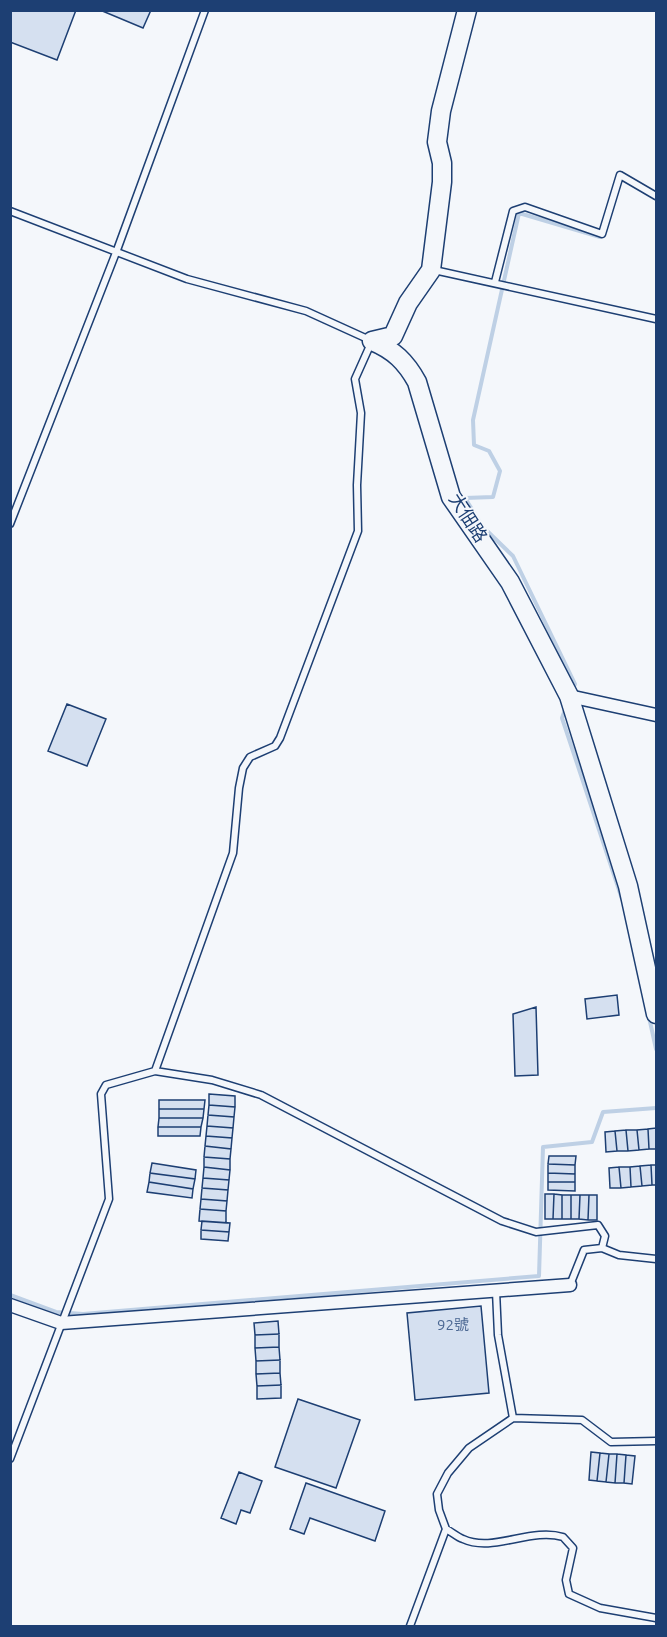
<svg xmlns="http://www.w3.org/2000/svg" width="667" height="1637" viewBox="0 0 667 1637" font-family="Ubuntu,'Noto Sans TC',sans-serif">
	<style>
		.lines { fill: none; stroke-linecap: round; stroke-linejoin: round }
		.stream { stroke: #bed0e5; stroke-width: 4 }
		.building { fill: #d5e0f0; stroke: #1d3f73; stroke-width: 1.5 }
		.lane-casing { stroke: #1d3f73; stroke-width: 9 }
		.street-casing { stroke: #1d3f73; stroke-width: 15 }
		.secondary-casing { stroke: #1d3f73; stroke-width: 21 }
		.lane { stroke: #f4f7fb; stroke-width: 6 }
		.street { stroke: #f4f7fb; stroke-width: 12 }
		.secondary { stroke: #f4f7fb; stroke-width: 18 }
		.labels { text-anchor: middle; stroke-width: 4.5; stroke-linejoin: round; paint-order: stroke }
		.number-label { font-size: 15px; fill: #4b6792 }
		.street-label { font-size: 18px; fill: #1d3f73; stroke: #f4f7fb }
	</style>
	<rect width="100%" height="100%" fill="#f4f7fb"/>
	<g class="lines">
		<path class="stream" d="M 573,689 L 575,684 L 513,556 L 483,527 L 465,498 L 493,497 L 500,471 L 489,451 L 474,445 L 473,420 L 519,213 L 600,237
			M 566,707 L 562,718 L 622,899
			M 649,1017 L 656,1049
			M 10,1295 L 56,1312 L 83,1314 L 539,1276 L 543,1147 L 592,1142 L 603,1112 L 656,1108"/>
	</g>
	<path class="building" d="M 10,10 L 76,10 L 57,60 L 10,42 Z
		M 100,10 L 151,10 L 143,28 Z
		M 67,704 L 106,719 L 87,766 L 48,751 Z
		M 617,995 L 619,1015 L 587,1019 L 585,999 Z
		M 536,1007 L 538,1075 L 515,1076 L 513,1014 Z
		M 209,1094 L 235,1096 L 235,1107 L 209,1105 Z
		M 159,1100 L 205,1100 L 204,1109 L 159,1109 Z
		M 209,1105 L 235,1107 L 234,1117 L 208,1115 Z
		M 159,1109 L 204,1109 L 203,1118 L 159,1118 Z
		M 208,1115 L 234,1117 L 233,1128 L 207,1126 Z
		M 159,1118 L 203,1118 L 201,1127 L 158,1127 Z
		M 207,1126 L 233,1128 L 232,1138 L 206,1136 Z
		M 158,1127 L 201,1127 L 200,1136 L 158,1136 Z
		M 656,1128 L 656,1149 L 649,1149 L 648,1129 Z
		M 648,1129 L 649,1149 L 639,1150 L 637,1130 Z
		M 626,1130 L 628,1151 L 617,1151 L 615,1131 Z
		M 626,1130 L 637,1130 L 639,1150 L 628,1151 Z
		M 615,1131 L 617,1151 L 606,1152 L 605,1132 Z
		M 206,1136 L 232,1138 L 231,1149 L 205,1146 Z
		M 205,1146 L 231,1149 L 230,1159 L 204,1157 Z
		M 549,1156 L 576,1156 L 575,1165 L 548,1164 Z
		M 204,1157 L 230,1159 L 230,1170 L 204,1167 Z
		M 152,1163 L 196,1170 L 195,1179 L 150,1173 Z
		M 548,1164 L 575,1165 L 575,1174 L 548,1173 Z
		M 651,1165 L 656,1165 L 656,1185 L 652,1185 Z
		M 651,1165 L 652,1185 L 642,1186 L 640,1166 Z
		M 640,1166 L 642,1186 L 631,1187 L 630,1167 Z
		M 204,1167 L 230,1170 L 229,1180 L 203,1178 Z
		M 619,1167 L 621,1188 L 610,1188 L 609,1168 Z
		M 619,1167 L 630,1167 L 631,1187 L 621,1188 Z
		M 150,1173 L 195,1179 L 193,1189 L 149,1182 Z
		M 548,1173 L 575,1174 L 575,1182 L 548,1182 Z
		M 203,1178 L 229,1180 L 228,1190 L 202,1188 Z
		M 149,1182 L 193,1189 L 192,1198 L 147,1192 Z
		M 548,1182 L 575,1182 L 575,1191 L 548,1190 Z
		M 202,1188 L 228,1190 L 227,1201 L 201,1199 Z
		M 545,1194 L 554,1194 L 553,1219 L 545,1219 Z
		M 554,1194 L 562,1195 L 562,1219 L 553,1219 Z
		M 562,1195 L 571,1195 L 571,1219 L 562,1219 Z
		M 571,1195 L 580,1195 L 579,1219 L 571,1219 Z
		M 580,1195 L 589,1195 L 588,1220 L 579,1219 Z
		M 589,1195 L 597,1195 L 597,1220 L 588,1220 Z
		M 201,1199 L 227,1201 L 226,1211 L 200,1209 Z
		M 200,1209 L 226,1211 L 226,1223 L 199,1221 Z
		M 202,1221 L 230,1223 L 229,1232 L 201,1230 Z
		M 201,1230 L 229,1232 L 228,1241 L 201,1239 Z
		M 481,1306 L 489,1393 L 415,1400 L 407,1313 Z
		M 278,1321 L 279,1334 L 255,1335 L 254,1323 Z
		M 279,1334 L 279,1347 L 255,1348 L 255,1335 Z
		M 279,1347 L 280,1360 L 256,1361 L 255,1348 Z
		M 280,1360 L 280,1373 L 256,1374 L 256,1361 Z
		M 280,1373 L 281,1385 L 257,1386 L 256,1374 Z
		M 281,1385 L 281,1398 L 257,1399 L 257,1386 Z
		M 298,1399 L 360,1420 L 336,1488 L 275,1467 Z
		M 591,1452 L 600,1453 L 597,1481 L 589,1480 Z
		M 600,1453 L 609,1454 L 606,1482 L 597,1481 Z
		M 609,1454 L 617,1454 L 615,1483 L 606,1482 Z
		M 617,1454 L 626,1455 L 624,1483 L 615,1483 Z
		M 626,1455 L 635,1456 L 632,1484 L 624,1483 Z
		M 239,1472 L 262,1481 L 250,1513 L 241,1510 L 236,1524 L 221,1518 Z
		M 306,1483 L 385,1511 L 375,1541 L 310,1518 L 304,1534 L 290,1529 Z"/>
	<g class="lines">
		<defs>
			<path id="lane" d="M 10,211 L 187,279 L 306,311 L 372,341 L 355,379 L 361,413 L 357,485 L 358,531 L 280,738 L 275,746 L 250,757 L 243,768 L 239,788 L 233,853 L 155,1071 L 106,1085 L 101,1094 L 109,1199 L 10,1459
				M 434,270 L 656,319
				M 495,282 L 513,211 L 525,207 L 602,234 L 620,175 L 656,196
				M 10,524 L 117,250 L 205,10
				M 155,1071 L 212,1080 L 261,1095 L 502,1221 L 536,1232 L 598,1225 L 605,1236 L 602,1248
				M 570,1285 L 584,1250 L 602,1248 L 619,1255 L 656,1259
				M 496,1291 L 498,1335 L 513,1418
				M 446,1529 C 452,1532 457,1537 463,1539 C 493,1553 531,1527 563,1537 L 573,1548 L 566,1580 L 569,1594 L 600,1608 L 656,1618
				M 410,1626 L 446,1529 L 439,1510 L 437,1494 L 448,1473 L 469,1448 L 513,1418 L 582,1420 L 611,1442 L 656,1441"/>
			<path id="street" d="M 569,696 L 656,715
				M 10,1305 L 61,1323 L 570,1285"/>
			<path id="secondary" d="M 372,341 C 394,350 406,362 417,382 L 451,497 L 510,582 L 569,696 L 628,886 L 656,1014
				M 372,341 L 393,336 L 408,303 L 431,270 L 442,182 L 442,163 L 437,142 L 441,111 L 467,10"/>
		</defs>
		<use href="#lane" class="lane-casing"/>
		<use href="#street" class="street-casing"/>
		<use href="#secondary" class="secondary-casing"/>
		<use href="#lane" class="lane"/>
		<use href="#street" class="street"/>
		<use href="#secondary" class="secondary"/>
	</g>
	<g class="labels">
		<g class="number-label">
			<text x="453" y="1330">92號</text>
		</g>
		<g class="street-label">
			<text transform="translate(468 518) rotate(57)" y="6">大佃路</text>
		</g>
	</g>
	<rect width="667" height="1637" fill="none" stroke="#1d3f73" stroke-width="24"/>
</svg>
